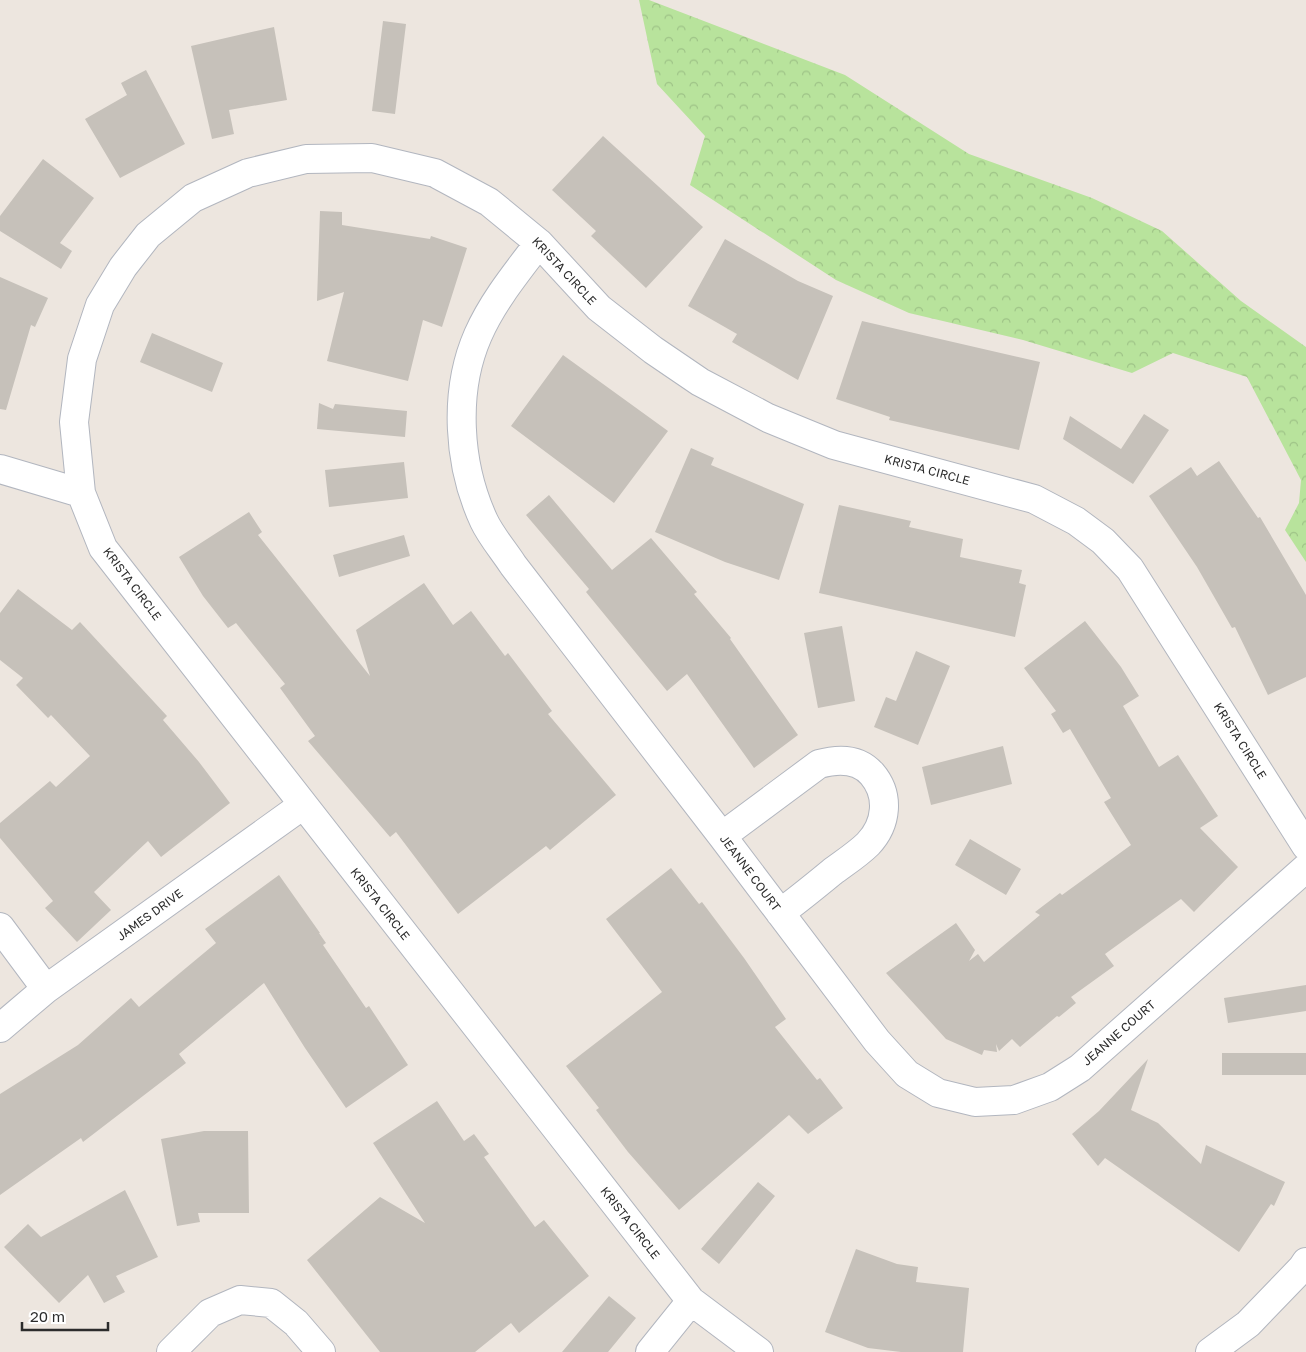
<svg xmlns="http://www.w3.org/2000/svg" width="1306" height="1352" viewBox="0 0 1306 1352" font-family="'Golos Text',sans-serif">
	<style>
		.forest { fill: url(#forest-crowns) }
		.building { fill: #c6c1ba }
		.lines { fill: none; stroke-linecap: round; stroke-linejoin: round }
		.minor-casing { stroke: #b2b6bf; stroke-width: 30 }
		.minor { stroke: #fff; stroke-width: 28 }
		.labels { text-anchor: middle; stroke-width: 5; stroke-linejoin: round; paint-order: stroke }
		.street-label { font-size: 12px; fill: #2c2c2c; stroke: #fff }
	</style>
	<defs>
		<pattern id="forest-crowns" width="20" height="18" patternUnits="userSpaceOnUse" patternTransform="scale(1.25)"><rect width="20" height="18" fill="#b8e39c"/><path d="M2 6a3 3 0 1 1 6 0M12 15a3 3 0 1 1 6 0" fill="none" stroke="#9ec387"/></pattern>
	</defs>
	<rect width="100%" height="100%" fill="#ede6df"/>
	<path class="forest" d="M 639,0 L 649,0 L 845,75 L 969,154 L 1092,198 L 1162,231 L 1241,301 L 1306,347 L 1306,562 L 1285,530 L 1299,503 L 1301,480 L 1247,377 L 1173,353 L 1132,373 L 1023,340 L 909,313 L 836,280 L 690,185 L 705,136 L 657,84 Z"/>
	<path class="building" d="M 383,21 L 406,24 L 395,114 L 372,111 Z
		M 274,27 L 287,100 L 229,110 L 234,134 L 212,139 L 191,46 Z
		M 146,70 L 185,144 L 120,178 L 85,119 L 127,95 L 121,83 Z
		M 603,136 L 703,227 L 646,288 L 591,236 L 596,231 L 552,190 Z
		M 43,159 L 94,198 L 60,243 L 72,251 L 61,269 L 0,231 L 0,216 Z
		M 320,211 L 342,212 L 342,225 L 430,239 L 431,236 L 467,248 L 442,327 L 423,320 L 408,381 L 327,361 L 344,292 L 317,301 Z
		M 725,239 L 798,281 L 833,296 L 798,380 L 732,342 L 737,334 L 688,306 Z
		M 0,277 L 48,298 L 35,327 L 31,325 L 6,410 L 0,409 Z
		M 862,321 L 1040,362 L 1019,450 L 889,420 L 890,417 L 836,399 Z
		M 152,333 L 223,363 L 212,392 L 140,362 Z
		M 563,355 L 668,431 L 614,503 L 511,426 Z
		M 319,403 L 333,409 L 335,404 L 407,411 L 405,437 L 317,429 Z
		M 1144,414 L 1169,430 L 1133,484 L 1063,439 L 1070,416 L 1121,449 Z
		M 691,448 L 714,458 L 711,465 L 804,504 L 779,580 L 725,562 L 655,532 Z
		M 1219,461 L 1258,518 L 1260,517 L 1306,595 L 1306,677 L 1268,695 L 1235,627 L 1232,628 L 1197,567 L 1149,496 L 1191,467 L 1197,476 Z
		M 404,462 L 408,498 L 329,507 L 325,470 Z
		M 549,495 L 612,570 L 651,538 L 697,592 L 694,594 L 731,638 L 730,639 L 798,735 L 754,768 L 687,674 L 667,691 L 586,592 L 589,589 L 526,515 Z
		M 839,505 L 911,521 L 909,527 L 963,539 L 960,557 L 1022,570 L 1019,583 L 1026,585 L 1015,637 L 819,593 Z
		M 249,512 L 262,532 L 258,535 L 370,676 L 356,630 L 424,583 L 453,625 L 471,611 L 505,656 L 508,653 L 552,711 L 548,714 L 616,795 L 550,850 L 546,846 L 458,914 L 396,832 L 390,837 L 308,741 L 315,736 L 280,688 L 285,684 L 236,623 L 228,628 L 203,596 L 179,557 Z
		M 404,535 L 410,556 L 339,577 L 333,555 Z
		M 18,589 L 72,630 L 80,622 L 167,716 L 163,720 L 199,762 L 230,803 L 161,857 L 148,841 L 94,892 L 111,910 L 77,942 L 45,908 L 53,901 L 0,838 L 0,823 L 50,781 L 56,787 L 90,756 L 51,715 L 48,718 L 16,685 L 23,678 L 0,660 L 0,613 Z
		M 1085,621 L 1121,667 L 1139,696 L 1123,706 L 1159,767 L 1178,755 L 1218,816 L 1200,828 L 1238,867 L 1194,912 L 1181,899 L 1105,954 L 1114,966 L 1071,997 L 1076,1003 L 1059,1017 L 1057,1016 L 1020,1047 L 1012,1039 L 999,1051 L 996,1044 L 997,1052 L 984,1050 L 982,1055 L 946,1039 L 886,973 L 956,923 L 975,950 L 969,961 L 978,954 L 984,962 L 1040,915 L 1035,912 L 1060,893 L 1062,895 L 1131,845 L 1104,802 L 1111,798 L 1070,729 L 1063,733 L 1051,714 L 1056,711 L 1024,668 Z
		M 842,626 L 855,701 L 818,708 L 804,633 Z
		M 916,651 L 950,666 L 918,745 L 874,727 L 886,697 L 896,701 Z
		M 1003,746 L 1012,784 L 931,805 L 922,767 Z
		M 970,839 L 1021,869 L 1006,895 L 955,865 Z
		M 671,868 L 699,904 L 702,902 L 744,958 L 786,1019 L 775,1027 L 817,1080 L 820,1078 L 843,1108 L 808,1134 L 789,1115 L 679,1210 L 628,1152 L 596,1110 L 599,1108 L 566,1066 L 662,992 L 606,919 Z
		M 279,875 L 320,933 L 319,933 L 326,943 L 323,945 L 366,1008 L 369,1006 L 408,1065 L 346,1108 L 305,1048 L 264,983 L 179,1054 L 186,1063 L 83,1142 L 81,1138 L 0,1195 L 0,1094 L 78,1045 L 131,998 L 139,1007 L 216,943 L 205,929 Z
		M 1306,985 L 1306,1011 L 1228,1023 L 1224,998 Z
		M 1222,1053 L 1306,1053 L 1306,1075 L 1222,1075 Z
		M 1148,1059 L 1131,1110 L 1158,1123 L 1201,1164 L 1206,1145 L 1285,1182 L 1274,1206 L 1271,1204 L 1239,1252 L 1105,1158 L 1098,1166 L 1072,1134 L 1099,1111 Z
		M 437,1101 L 464,1141 L 474,1134 L 489,1154 L 484,1157 L 535,1227 L 544,1220 L 589,1276 L 519,1333 L 511,1323 L 475,1352 L 380,1352 L 307,1260 L 380,1197 L 425,1223 L 373,1143 Z
		M 204,1131 L 248,1131 L 249,1213 L 198,1213 L 200,1222 L 177,1226 L 161,1139 Z
		M 758,1182 L 775,1196 L 719,1264 L 701,1249 Z
		M 125,1190 L 158,1257 L 116,1276 L 125,1292 L 104,1303 L 88,1275 L 59,1303 L 4,1247 L 28,1224 L 41,1237 Z
		M 856,1249 L 897,1264 L 918,1267 L 916,1282 L 969,1288 L 963,1352 L 901,1352 L 868,1348 L 825,1332 Z
		M 609,1296 L 636,1318 L 608,1352 L 562,1352 Z"/>
	<g class="lines">
		<defs>
			<path id="minor" d="M 539,243 C 517,272 493,301 478,335 C 453,392 458,465 484,521 C 491,536 504,551 513,565 L 722,836 L 877,1041 L 907,1074 L 938,1093 L 975,1102 L 1014,1100 L 1050,1087 L 1080,1068 L 1306,868
				M 0,469 L 81,493
				M 722,836 L 819,764 C 837,759 858,758 872,774 C 890,795 887,824 868,844 C 858,854 844,863 832,872 C 815,886 798,900 780,913
				M 0,927 L 46,989
				M 0,1028 L 46,989 L 303,805
				M 171,1352 L 210,1313 L 240,1300 L 271,1303 L 296,1323 L 321,1352
				M 650,1352 L 691,1301
				M 759,1352 L 691,1301 L 103,548 L 81,493 L 74,422 L 82,359 L 100,305 L 123,267 L 148,235 L 193,198 L 248,173 L 306,159 L 372,158 L 435,173 L 489,202 L 539,243 L 599,308 L 653,350 L 700,382 L 768,418 L 834,445 L 1034,499 L 1076,521 L 1103,541 L 1130,569 L 1306,846
				M 1210,1352 L 1248,1324 L 1302,1268 L 1306,1262"/>
		</defs>
		<use href="#minor" class="minor-casing"/>
		<use href="#minor" class="minor"/>
	</g>
	<g class="labels">
		<g class="street-label">
			<text transform="translate(564 271) rotate(47)" y="4">KRISTA CIRCLE</text>
			<text transform="translate(927 470) rotate(15)" y="4">KRISTA CIRCLE</text>
			<text transform="translate(132 584) rotate(53)" y="4">KRISTA CIRCLE</text>
			<text transform="translate(1240 741) rotate(58)" y="4">KRISTA CIRCLE</text>
			<text transform="translate(750 873) rotate(53)" y="4">JEANNE COURT</text>
			<text transform="translate(380 904) rotate(52)" y="4">KRISTA CIRCLE</text>
			<text transform="translate(150 915) rotate(-36)" y="4">JAMES DRIVE</text>
			<text transform="translate(1119 1033) rotate(-41)" y="4">JEANNE COURT</text>
			<text transform="translate(630 1223) rotate(52)" y="4">KRISTA CIRCLE</text>
		</g>
	</g>
	<path d="M22 1322v8h86v-8" fill="none" stroke="#2c2c2c" stroke-width="2.5"/>
	<text x="30" y="1322" font-size="15" fill="#2c2c2c" stroke="#ffffff" stroke-width="4" paint-order="stroke">20 m</text>
</svg>
